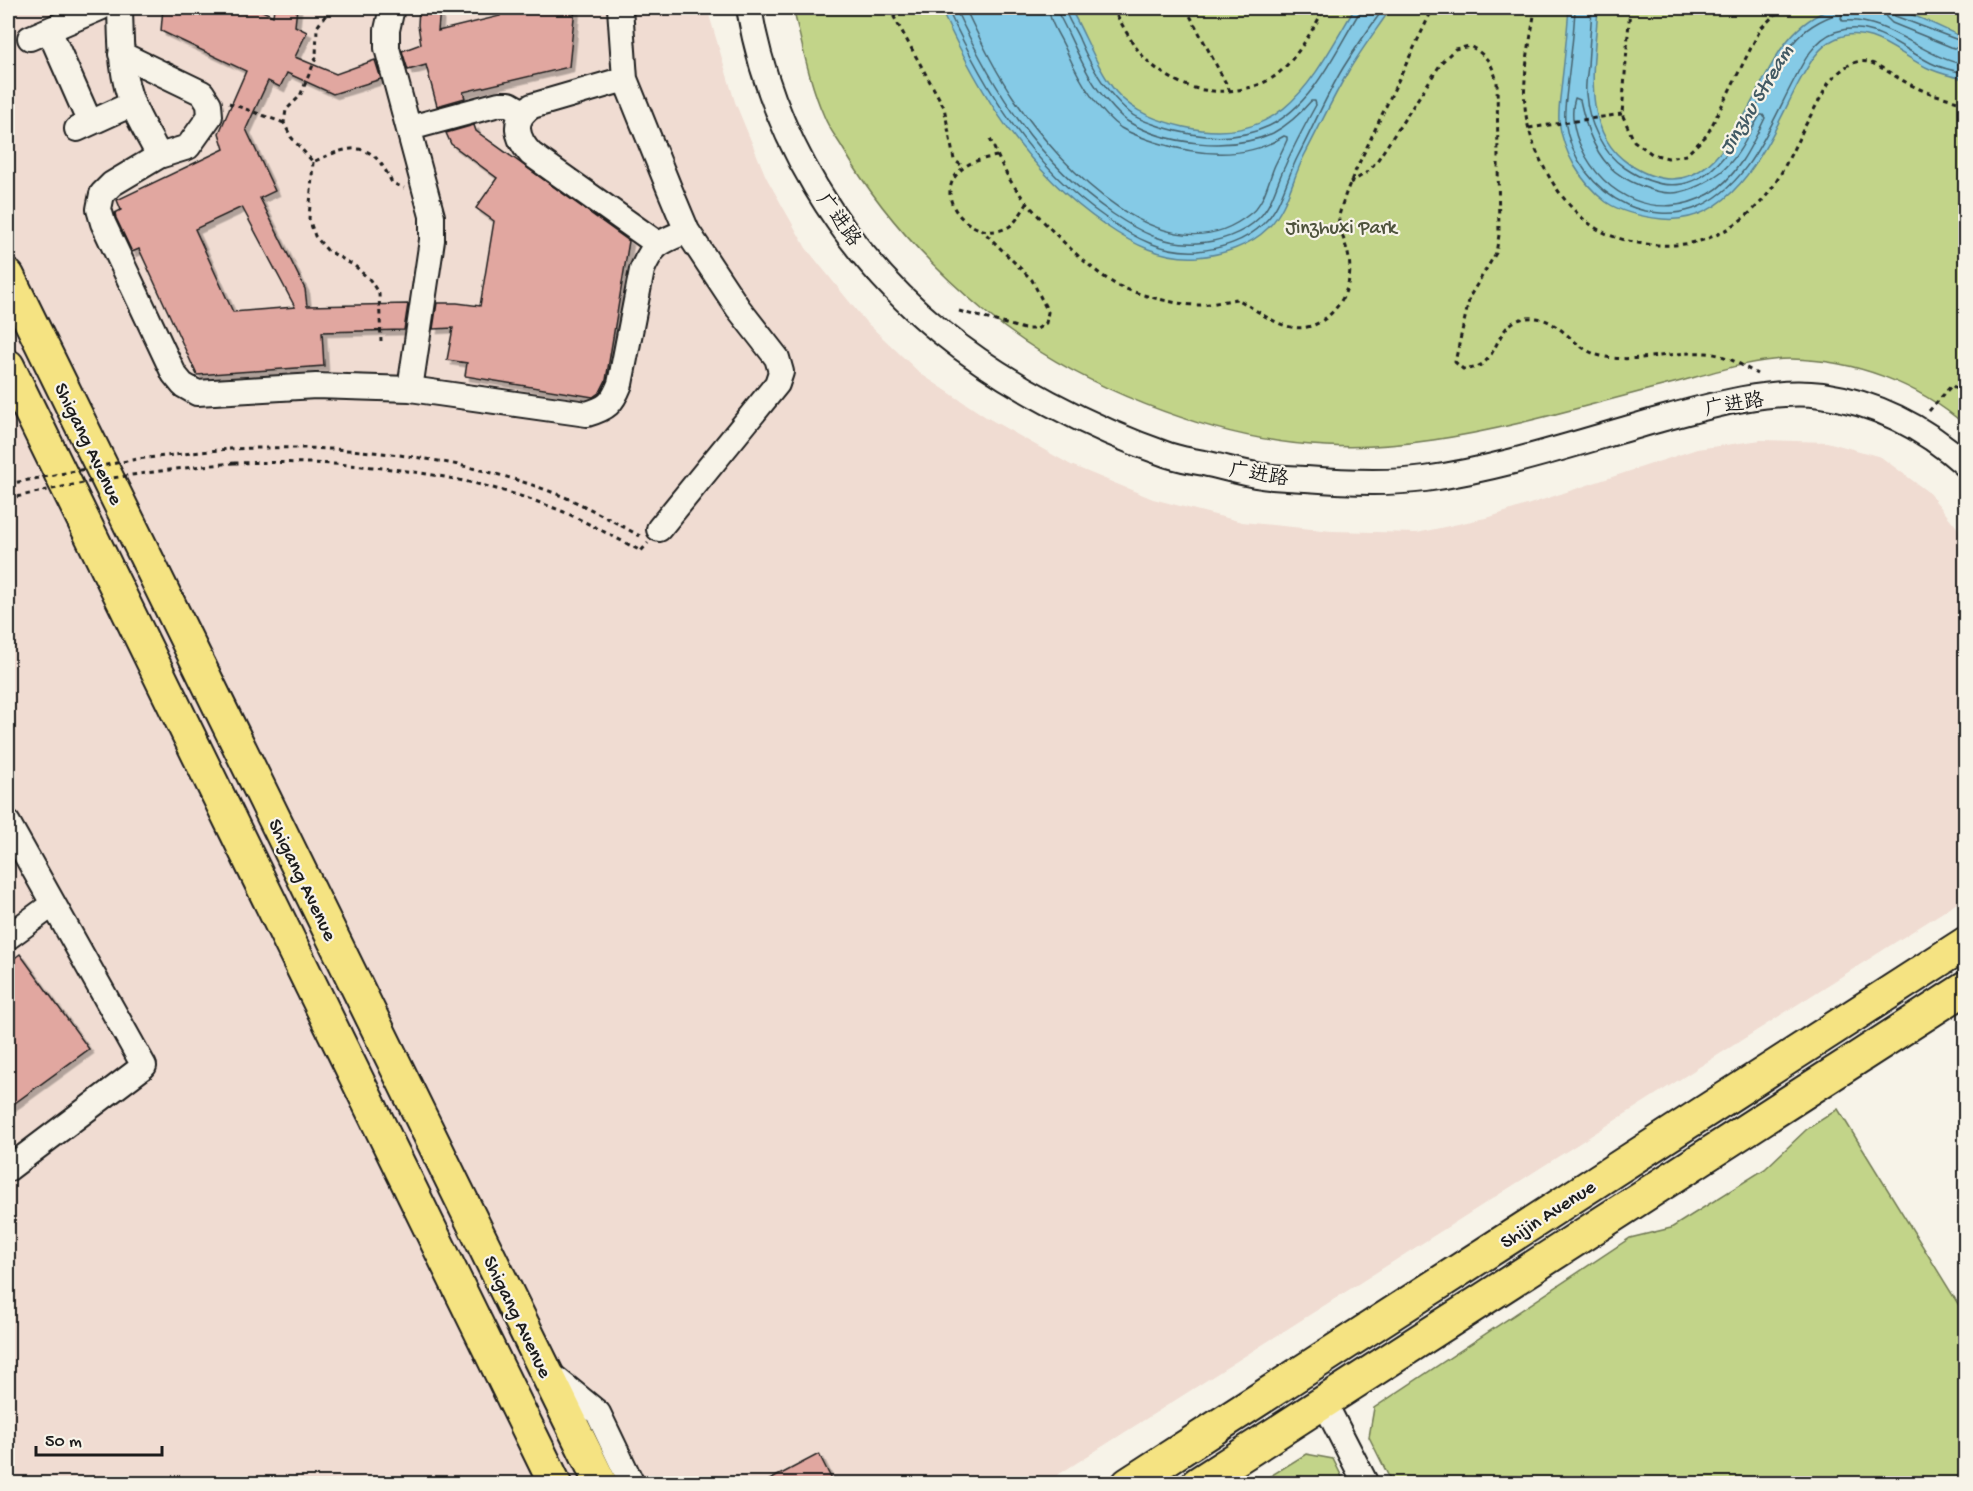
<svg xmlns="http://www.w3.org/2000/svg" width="1973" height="1491" viewBox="0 0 1973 1491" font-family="'Gochi Hand','LXGW WenKai TC',sans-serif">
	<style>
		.built { fill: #f0dcd2 }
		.green { fill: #c2d489; stroke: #6f7852; stroke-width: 1.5 }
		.water { fill: #85cae6; stroke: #5b8495; stroke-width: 1.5 }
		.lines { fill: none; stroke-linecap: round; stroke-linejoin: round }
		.shore { stroke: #46626d; stroke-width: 1.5 }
		.building { fill: #e1a7a0; stroke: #1c1c1c; stroke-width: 1.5; fill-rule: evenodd; filter: url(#shadow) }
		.minor-casing { stroke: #1c1c1c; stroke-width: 28 }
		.major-casing { stroke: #1c1c1c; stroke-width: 36 }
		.path { stroke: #1c1c1c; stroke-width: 3; stroke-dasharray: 4.5 4.5; stroke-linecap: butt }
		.minor { stroke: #f7f3e8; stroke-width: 24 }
		.major { stroke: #f5e382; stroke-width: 32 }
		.path-bridge { stroke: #1c1c1c; stroke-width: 3; stroke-dasharray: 4.5 4.5; stroke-linecap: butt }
		.labels { text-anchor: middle; stroke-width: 4.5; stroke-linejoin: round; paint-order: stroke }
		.street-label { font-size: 20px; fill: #1c1c1c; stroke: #f7f3e8 }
		.park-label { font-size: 20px; fill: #4e533d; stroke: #f7f3e8 }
		.water-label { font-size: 21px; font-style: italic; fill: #415963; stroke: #f7f3e8 }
	</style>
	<defs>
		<filter id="shadow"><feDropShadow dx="4.5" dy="4.5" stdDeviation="0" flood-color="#0004"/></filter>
	</defs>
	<rect width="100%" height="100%" fill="#f7f3e8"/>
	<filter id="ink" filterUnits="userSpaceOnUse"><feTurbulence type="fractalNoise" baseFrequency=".0167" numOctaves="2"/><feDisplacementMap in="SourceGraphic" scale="12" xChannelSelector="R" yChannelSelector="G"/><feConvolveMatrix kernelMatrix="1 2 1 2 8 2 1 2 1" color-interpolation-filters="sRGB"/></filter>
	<g filter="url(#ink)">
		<path class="built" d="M 8,8 L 707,8 L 735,102 L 766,177 L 806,248 L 865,321 L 921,374 L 986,417 L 1071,465 L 1153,499 L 1242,522 L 1331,531 L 1417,533 L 1490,517 L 1697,449 L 1761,440 L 1827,442 L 1881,457 L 1928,492 L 1965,537 L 1965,898 L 1045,1483 L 8,1483 Z"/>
		<path class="green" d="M 793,8 L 1965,8 L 1965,425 C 1917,383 1855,360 1791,359 C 1752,359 1711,373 1674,383 C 1594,403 1515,428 1433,440 C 1399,445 1362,448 1327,446 C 1212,441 1072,385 984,311 C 928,264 879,211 842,147 C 836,137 828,127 824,116 C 809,82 802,43 793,8 Z
			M 1838,1109 L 1965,1315 L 1965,1483 L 1392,1483 L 1369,1437 L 1374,1408 L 1630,1238 L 1671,1228 L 1765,1169 L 1807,1129 Z
			M 1306,1454 L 1333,1459 L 1345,1483 L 1259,1483 Z"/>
		<path class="water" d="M 940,8 L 1070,8 C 1086,35 1096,67 1116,92 C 1134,113 1159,121 1184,127 C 1283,149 1313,78 1355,8 L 1391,8 C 1377,29 1361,50 1348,72 C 1332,99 1319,128 1304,156 C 1292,180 1287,209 1268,228 C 1250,246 1222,255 1197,257 C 1162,259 1134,245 1105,225 C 1024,169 981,95 940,8 Z
			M 1569,8 L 1598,8 C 1595,58 1579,131 1629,164 C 1717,223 1747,95 1784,45 C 1795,30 1809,18 1826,11 C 1836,7 1847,8 1858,8 C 1868,8 1879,6 1889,8 C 1910,11 1945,30 1965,38 L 1965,79 C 1954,77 1942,74 1930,69 C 1901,57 1870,22 1835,39 C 1817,47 1807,68 1798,84 C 1770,138 1737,226 1662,219 C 1644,217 1622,213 1606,202 C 1581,183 1563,152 1559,121 C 1558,108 1561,93 1562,80 C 1565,56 1567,32 1569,8 Z"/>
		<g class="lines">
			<path class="shore" d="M 947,8 C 985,89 1030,166 1106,218 C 1134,238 1162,253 1197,251 C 1220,249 1246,241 1263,224 C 1282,207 1286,179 1298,156 C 1313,127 1326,96 1343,68 C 1356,47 1370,27 1384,8
				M 955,8 C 994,90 1037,162 1113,214 C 1140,232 1164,245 1197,243 C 1218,242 1243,234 1259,218 C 1273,204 1276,184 1285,166 C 1294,145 1305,125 1316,105 L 1315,101 L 1311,101 C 1300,114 1288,125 1273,133 C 1231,152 1166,145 1127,121 C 1120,116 1113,108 1108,102 C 1086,79 1074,42 1059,15 L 1058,8
				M 965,8 C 980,39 995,71 1015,100 C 1059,165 1167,283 1251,213 C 1265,202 1268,181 1275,165 C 1279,157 1283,149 1287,140 L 1287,137 L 1284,136 C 1245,161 1196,155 1155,142 C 1144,138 1131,134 1121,128 C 1096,110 1078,77 1066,50 C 1060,36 1049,22 1049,8
				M 1065,8 C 1066,18 1076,30 1080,41 C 1091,67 1107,93 1129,112 C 1137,120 1151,123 1162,127 C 1197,138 1235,142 1269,126 C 1313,105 1335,52 1359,13 L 1360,8
				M 1575,8 C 1574,35 1570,62 1567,89 C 1566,99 1564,111 1565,121 C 1570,158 1594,190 1627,205 C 1647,214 1673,216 1693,209 C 1748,189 1769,127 1794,80 C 1803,62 1815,39 1835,32 C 1872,19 1899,47 1931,63 C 1941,68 1954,71 1966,73
				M 1592,8 C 1591,27 1589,47 1588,66 C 1587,75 1585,85 1586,94 C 1588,121 1602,153 1625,168 C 1717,230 1750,107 1788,50 C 1799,33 1815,22 1834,15 L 1836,8
				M 1844,8 L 1841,18 L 1843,21 C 1889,17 1921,57 1966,65
				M 1884,8 L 1886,17 L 1892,23 L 1951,47 L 1966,51
				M 1891,8 L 1892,12 L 1895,16 L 1966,43
				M 1575,98 L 1580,100 C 1585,123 1592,148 1609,166 C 1623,181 1660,197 1680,192 C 1695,189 1709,181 1721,172 C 1739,157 1748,135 1760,115 L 1763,115 L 1765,118 C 1752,145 1736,179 1709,194 C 1658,222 1604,198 1581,147 C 1574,133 1570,113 1575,98 Z"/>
		</g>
		<path class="building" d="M 163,8 L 256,8 L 273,16 L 274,8 L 297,8 L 295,26 L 307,32 L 295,57 L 336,74 L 375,60 L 381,79 L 333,94 L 287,73 L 280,87 L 268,81 L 246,129 L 275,191 L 260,198 L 305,289 L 307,306 L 408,304 L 404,330 L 322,332 L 324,366 L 197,375 L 139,249 L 132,252 L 116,218 L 115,213 L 121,210 L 117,200 L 224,149 L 219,133 L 246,71 L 161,31 ZM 242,207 L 295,307 L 233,312 L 195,229 Z
			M 419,8 L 440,8 L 438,31 L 500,16 L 501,8 L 575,8 L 569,67 L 463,92 L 465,98 L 437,106 L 426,65 L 408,70 L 402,51 L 421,44 L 418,25 Z
			M 474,125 L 476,131 L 629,241 L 606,380 L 600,392 L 593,397 L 465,376 L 467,363 L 447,360 L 453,328 L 433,329 L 437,303 L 457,303 L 480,306 L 494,221 L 476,208 L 497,178 L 451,144 L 446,133 Z
			M 20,954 L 89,1049 L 8,1108 L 8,963 Z
			M 819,1454 L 834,1484 L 762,1484 Z"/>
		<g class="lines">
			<defs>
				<path id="minor" d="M 120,8 C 121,40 120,75 133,105 C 140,123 151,139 159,156
					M 392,8 L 387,30 L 387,48 L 432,216 L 432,240 L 410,389
					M 620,8 L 625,79 L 669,188 L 687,231 L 738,308 L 777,358 L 781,372 L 777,384 L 659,529
					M 749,8 C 770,134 842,251 941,332 C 1003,383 1092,429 1168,455 C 1180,459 1192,461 1204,463 C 1223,467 1243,473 1262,476 C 1277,478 1292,478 1306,479 C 1343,482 1388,484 1425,479 C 1503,468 1579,442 1654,421 C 1705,407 1769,388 1822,395 C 1877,403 1925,428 1966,465
					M 49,30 L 90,123
					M 30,38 L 100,8
					M 121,54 L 202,93 L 209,104 L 210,116 L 188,147 L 159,156 L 112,184 L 102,194 L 99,209 L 103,223 L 174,374 L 183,385 L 197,393 L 316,386 L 410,389 L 587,414 C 607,408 612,404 620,384 L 642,270 C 654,242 661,242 687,231
					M 625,79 L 532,106 C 511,119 516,138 531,154 L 658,244
					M 410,128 L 499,104 L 509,104 L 523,112
					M 77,129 L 132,104
					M 8,823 L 144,1066 L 8,1169
					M 8,937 L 53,904
					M 549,1373 L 598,1413 L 632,1484
					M 1324,1402 L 1366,1484"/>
				<path id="major" d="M 8,276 L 601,1484
					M 8,366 L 555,1484
					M 1128,1484 L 1966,943
					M 1197,1484 L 1966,988"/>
			</defs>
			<use href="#minor" class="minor-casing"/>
			<use href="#major" class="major-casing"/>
			<path class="path" d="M 331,8 L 317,27 L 316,58 L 300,96 L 286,110 L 284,123 L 291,137 L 313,162 C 352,144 372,139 392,183 L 404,188
				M 889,8 L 944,107 L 954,160 L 964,167
				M 1112,8 C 1122,23 1130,41 1141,54 C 1155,71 1182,87 1204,90 C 1227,94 1263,89 1281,71 C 1300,53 1312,30 1325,8
				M 1186,8 L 1230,91
				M 1535,8 C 1530,47 1518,90 1529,129 C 1539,167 1568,216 1605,233 C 1633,246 1674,249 1703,240 C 1723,234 1743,220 1757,206 C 1776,188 1786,163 1798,140 C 1807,121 1818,103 1828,84 C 1863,42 1876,68 1913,86 C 1927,93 1943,97 1958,101 L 1966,101
				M 1630,8 L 1622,114 L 1634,141 L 1652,154 L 1668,158 L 1686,155 L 1707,135 L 1761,28 L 1782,8
				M 1949,8 L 1966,15
				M 894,17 L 900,8
				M 229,103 L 284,123
				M 1529,128 L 1622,114
				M 990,139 C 996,152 1002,167 1010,180 C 1027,208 1091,274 1121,287 C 1139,295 1181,306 1201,305 C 1213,304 1225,301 1237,299 C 1262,312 1289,340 1320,322 C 1346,306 1356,275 1346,247 C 1343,235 1336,224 1340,212 C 1347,185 1361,160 1372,136 C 1392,93 1413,50 1433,8
				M 997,156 C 987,158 975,160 966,166 C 923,195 976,248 1010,226 C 1017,221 1022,211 1027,204
				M 313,162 L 309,219 L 315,236 L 327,250 L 355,266 L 370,280 L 379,294 L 381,341
				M 1350,183 L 1366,173 L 1377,161 L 1442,62 L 1455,49 L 1470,46 C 1487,56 1492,63 1497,82 L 1499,235 L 1496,253 L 1470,296 L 1455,362 L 1463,369 C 1501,370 1491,327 1521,319 C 1557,310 1570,349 1601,356 C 1635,364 1672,351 1706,353 C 1725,354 1741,365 1757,374
				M 959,311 L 1024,329 L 1037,329 L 1046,323 L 1048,312 L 1032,280 L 981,229
				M 1929,411 L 1952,385 L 1966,397
				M 229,449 C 341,444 457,454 562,496 C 589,507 614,522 640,536
				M 234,463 C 345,460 460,469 564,512 C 590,524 616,538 641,551 L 648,543"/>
			<use href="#minor" class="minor"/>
			<use href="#major" class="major"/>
			<path class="path-bridge" d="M 8,484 L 137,459 L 229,449
				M 8,499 C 82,481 157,470 234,463"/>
		</g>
	</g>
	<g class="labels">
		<g class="street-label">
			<text transform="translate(840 219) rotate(54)" y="7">广进路</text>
			<text transform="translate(1734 403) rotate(-10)" y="7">广进路</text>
			<text transform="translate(90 443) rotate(64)" y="7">Shigang Avenue</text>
			<text transform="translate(1259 473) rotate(9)" y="7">广进路</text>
			<text transform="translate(304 879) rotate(64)" y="7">Shigang Avenue</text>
			<text transform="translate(1547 1213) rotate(-33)" y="7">Shijin Avenue</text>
			<text transform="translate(519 1316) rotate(64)" y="7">Shigang Avenue</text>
		</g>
		<g class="park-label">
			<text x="1341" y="233">Jinzhuxi Park</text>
		</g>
		<g class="water-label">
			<text transform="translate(1755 99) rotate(-59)" y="7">Jinzhu Stream</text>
		</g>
	</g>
	<rect width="1973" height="1491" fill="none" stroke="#f7f3e8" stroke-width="30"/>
	<rect x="15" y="15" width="1943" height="1461" fill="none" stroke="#1c1c1c" stroke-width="2" filter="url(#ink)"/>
	<path d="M36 1446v9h126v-9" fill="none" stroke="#1c1c1c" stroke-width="3"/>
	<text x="45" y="1446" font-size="18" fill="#1c1c1c" stroke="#f7f3e8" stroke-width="4.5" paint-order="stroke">50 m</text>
</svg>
